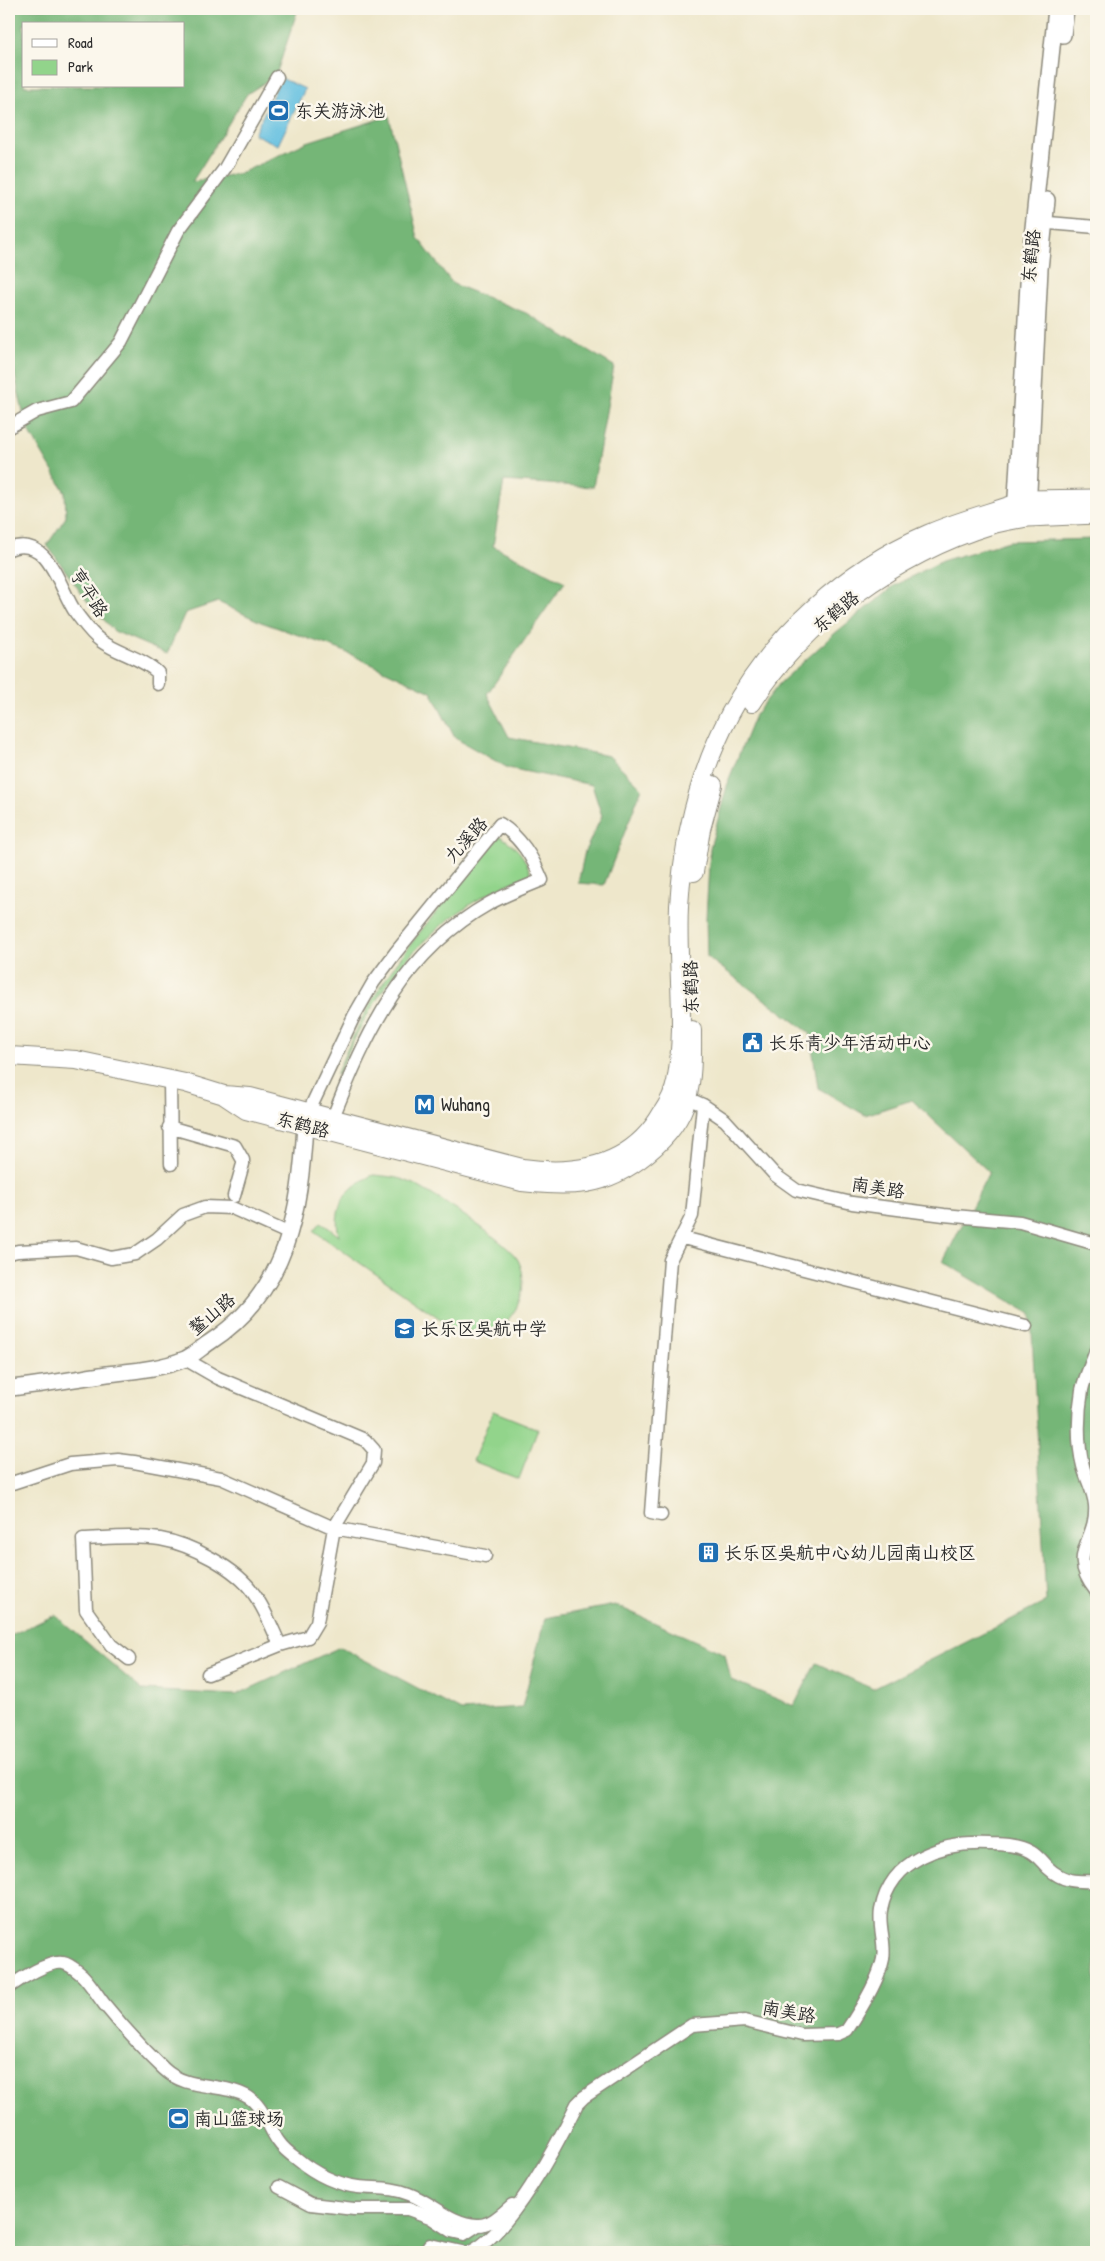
<svg xmlns="http://www.w3.org/2000/svg" width="1105" height="2261" viewBox="0 0 1105 2261" font-family="'Patrick Hand','LXGW WenKai TC',sans-serif">
	<style>
		.green { fill: #92d48b; stroke: #5e805b }
		.forest { fill: #75b677; stroke: #507051; fill-rule: evenodd }
		.water { fill: #62bfe0; stroke: #467586 }
		.lines { fill: none; stroke-linecap: round; stroke-linejoin: round }
		.minor-casing { stroke: #8c897b; stroke-width: 15 }
		.tertiary-casing { stroke: #8c897b; stroke-width: 18 }
		.secondary-casing { stroke: #8c897b; stroke-width: 20 }
		.primary-casing { stroke: #8c897b; stroke-width: 21 }
		.minor { stroke: #fff; stroke-width: 12 }
		.tertiary { stroke: #fff; stroke-width: 15 }
		.secondary { stroke: #fff; stroke-width: 18 }
		.primary { stroke: #fff; stroke-width: 19 }
		.labels { text-anchor: middle; stroke-width: 5; stroke-linejoin: round; paint-order: stroke }
		.poi-label { font-size: 18px; fill: #2b2b2b; stroke: #fbf7ec; text-anchor: start }
		.street-label { font-size: 18px; fill: #2b2b2b; stroke: #fbf7ec }
	</style>
	<rect width="100%" height="100%" fill="#fbf7ec"/>
	<filter id="ink" filterUnits="userSpaceOnUse"><feTurbulence type="fractalNoise" baseFrequency=".02" numOctaves="2"/><feDisplacementMap in="SourceGraphic" scale="10" xChannelSelector="R" yChannelSelector="G"/><feConvolveMatrix kernelMatrix="1 2 1 2 8 2 1 2 1" color-interpolation-filters="sRGB"/></filter>
	<filter id="wash" filterUnits="userSpaceOnUse"><feTurbulence type="fractalNoise" baseFrequency=".0096" numOctaves="4" result="noise"/><feDisplacementMap in="SourceGraphic" scale="20" xChannelSelector="R" yChannelSelector="G"/><feGaussianBlur stdDeviation="1.12" result="paint"/><feColorMatrix in="noise" values="0 0 0 0 0 0 0 0 0 0 0 0 0 0 0 0 0 1.4 0 .05"/><feComposite in="paint" operator="in"/></filter>
	<g filter="url(#wash)">
		<rect width="100%" height="100%" fill="#eee7cb"/>
		<path class="green" d="M 500,836 C 516,846 525,856 531,875 C 434,909 376,983 338,1075 L 336,1075 C 349,1044 363,1014 381,986 C 415,933 460,885 500,836 Z
			M 373,1175 C 385,1176 396,1177 407,1181 C 428,1190 508,1242 518,1260 C 532,1286 515,1328 484,1333 C 478,1333 471,1332 465,1331 L 462,1334 L 314,1231 L 321,1222 L 339,1236 C 332,1206 346,1187 373,1175 Z
			M 493,1411 L 538,1429 L 519,1479 L 473,1461 Z"/>
		<path class="forest" d="M 9,9 L 298,9 L 276,75 L 247,94 L 192,182 L 241,173 L 307,142 L 389,116 L 418,238 L 453,284 L 526,313 L 614,366 L 593,487 L 504,481 L 493,546 L 565,582 L 487,694 L 509,737 L 609,756 L 642,788 L 604,885 L 578,883 L 585,851 L 602,816 L 592,785 L 508,768 L 455,738 L 431,692 L 341,650 L 261,622 L 218,602 L 185,613 L 167,654 L 114,631 L 87,601 L 47,545 L 66,517 L 65,492 L 26,426 L 9,348 ZM 24,24 L 184,24 L 184,86 L 24,86 Z
			M 1096,539 L 1096,2252 L 9,2252 L 9,1636 L 55,1615 L 142,1690 L 236,1695 L 340,1647 L 461,1711 L 522,1707 L 545,1618 L 615,1605 L 725,1654 L 731,1680 L 794,1706 L 816,1663 L 873,1689 L 1046,1602 L 1031,1314 L 943,1262 L 989,1172 L 912,1100 L 865,1115 L 818,1088 L 810,1033 L 707,957 L 706,918 L 710,848 L 729,779 L 755,715 L 780,683 L 834,634 L 895,585 L 942,561 L 1009,541 Z"/>
		<path class="water" d="M 281,78 L 305,89 L 278,145 L 254,134 Z"/>
	</g>
	<g filter="url(#ink)">
		<g class="lines">
			<defs>
				<path id="minor" d="M 1037,222 L 1096,227
					M 9,427 L 37,411 L 71,402 L 121,342 L 178,231 L 225,168 L 277,77
					M 9,549 C 49,533 59,589 76,613 C 83,622 91,634 101,641 C 119,654 143,658 158,673 L 158,684
					M 170,1080 L 171,1164
					M 687,1098 L 703,1105 L 725,1120 L 775,1175 L 796,1190 L 852,1203 L 944,1215 L 1020,1222 L 1096,1244
					M 308,1113 L 354,1016 L 373,983 L 396,952 L 500,824 C 521,838 532,856 542,880 C 525,887 507,894 490,903 C 403,952 367,1031 332,1120
					M 169,1127 L 235,1146 L 243,1160 L 243,1164 L 234,1196
					M 683,1238 L 1026,1326
					M 9,1253 L 18,1251 L 76,1248 L 111,1258 L 135,1254 L 157,1239 L 183,1215 L 205,1207 L 232,1208 L 290,1234
					M 1096,1350 C 1092,1363 1085,1376 1082,1390 C 1078,1413 1077,1443 1083,1466 C 1086,1479 1094,1491 1095,1505 C 1098,1542 1065,1552 1096,1591
					M 185,1359 L 218,1378 L 365,1440 L 374,1450 L 373,1463 L 334,1528 L 317,1622 L 308,1637 L 280,1645 L 208,1674
					M 9,1484 L 70,1464 L 118,1460 L 134,1462 L 221,1478 L 334,1528 L 485,1556
					M 661,1515 L 651,1513 L 670,1260 L 692,1216 L 703,1105
					M 129,1659 L 111,1645 L 86,1610 L 83,1539 C 108,1538 135,1535 160,1539 C 190,1544 237,1568 254,1594 C 265,1609 272,1628 280,1645
					M 9,1987 C 20,1979 50,1960 63,1963 C 70,1964 77,1971 82,1975 C 91,1984 97,1995 105,2005 C 123,2027 143,2049 164,2069 C 187,2091 222,2082 248,2097 C 263,2106 268,2127 278,2141 C 282,2147 290,2154 297,2159 C 314,2173 335,2184 358,2187 C 376,2189 392,2187 409,2194 C 433,2203 450,2224 477,2225 C 490,2226 503,2213 512,2205
					M 279,2187 L 311,2204 L 354,2209 L 408,2209 L 430,2217 L 451,2231 L 464,2234 L 478,2225
					M 425,2252 L 430,2245 L 462,2252
					M 470,2252 C 509,2235 558,2143 577,2104 L 584,2097 L 692,2025 L 745,2021 L 802,2035 L 838,2034 L 847,2030 C 859,2012 879,1980 883,1959 C 886,1943 878,1926 881,1910 C 891,1858 944,1841 990,1844 C 1003,1844 1020,1845 1031,1852 C 1038,1856 1042,1862 1047,1867 C 1063,1882 1076,1882 1096,1881"/>
				<path id="tertiary" d="M 1063,35 L 1066,9
					M 1028,511 L 1040,269 L 1047,200
					M 1015,515 L 1029,266 L 1056,9
					M 9,1388 C 41,1385 74,1379 107,1374 C 132,1371 161,1369 185,1359 C 194,1355 202,1347 210,1342 C 288,1291 300,1212 305,1125"/>
				<path id="secondary" d="M 752,703 C 803,621 899,553 991,525 C 1003,521 1016,520 1028,517
					M 694,872 L 701,829 L 713,785
					M 9,1056 L 76,1060 L 185,1083 L 224,1095 L 250,1097 L 522,1168 C 578,1176 632,1166 662,1113 C 668,1104 674,1093 676,1082 C 687,1025 676,965 679,906 C 683,840 699,773 730,714 C 773,635 846,569 928,534 C 960,520 994,512 1027,500
					M 225,1096 L 246,1110 L 522,1182 C 543,1184 564,1186 586,1183 C 626,1177 676,1138 687,1098 C 693,1076 692,1052 692,1030"/>
				<path id="primary" d="M 1027,500 L 1096,499
					M 1028,517 L 1096,514"/>
			</defs>
			<use href="#minor" class="minor-casing"/>
			<use href="#tertiary" class="tertiary-casing"/>
			<use href="#secondary" class="secondary-casing"/>
			<use href="#primary" class="primary-casing"/>
			<use href="#minor" class="minor"/>
			<use href="#tertiary" class="tertiary"/>
			<use href="#secondary" class="secondary"/>
			<use href="#primary" class="primary"/>
		</g>
	</g>
	<defs>
		<symbol id="stadium-square" viewBox="-11 -11 22 22"><rect x="-9" y="-9" width="18" height="18" rx="4" fill="#1f6fb2" stroke="#fbf7ec"/><path d="M0-5a6.5 5 0 1 0 0 10a6.5 5 0 1 0 0-10ZM-3.5-1.8h7v3.6h-7Z" fill="#fff"/></symbol>
		<symbol id="civic-square" viewBox="-11 -11 22 22"><rect x="-9" y="-9" width="18" height="18" rx="4" fill="#1f6fb2" stroke="#fbf7ec"/><path d="M-.6-6.5H3V-4.5H.6V-3L4-1V1h2V6H-6V1h2V-1L-.6-3ZM-1.2 2.5V6h2.4V2.5Z" fill="#fff"/></symbol>
		<symbol id="metro-square" viewBox="-11 -11 22 22"><rect x="-9" y="-9" width="18" height="18" rx="4" fill="#1f6fb2" stroke="#fbf7ec"/><path d="M-5.5 5V-5H-3L0 0L3-5H5.5V5H3V-.5L0 4L-3-.5V5Z" fill="#fff"/></symbol>
		<symbol id="school-square" viewBox="-11 -11 22 22"><rect x="-9" y="-9" width="18" height="18" rx="4" fill="#1f6fb2" stroke="#fbf7ec"/><path d="M0-5L7-2L0 1L-7-2ZM-4 1L0 2.5L4 1V4Q0 6-4 4Z" fill="#fff"/></symbol>
		<symbol id="building-square" viewBox="-11 -11 22 22"><rect x="-9" y="-9" width="18" height="18" rx="4" fill="#1f6fb2" stroke="#fbf7ec"/><path d="M-4-6H4V6H1V3H-1V6H-4ZM-2.5-4.3h1.7v1.8h-1.7ZM.8-4.3h1.7v1.8H.8ZM-2.5-1h1.7V.8h-1.7ZM.8-1h1.7V.8H.8Z" fill="#fff"/></symbol>
	</defs>
	<g fill-rule="evenodd">
		<use href="#stadium-square" x="266" y="98" width="25" height="25"/>
		<use href="#civic-square" x="740" y="1030" width="25" height="25"/>
		<use href="#metro-square" x="412" y="1092" width="25" height="25"/>
		<use href="#school-square" x="392" y="1316" width="25" height="25"/>
		<use href="#building-square" x="696" y="1540" width="25" height="25"/>
		<use href="#stadium-square" x="166" y="2106" width="25" height="25"/>
	</g>
	<g class="labels">
		<g class="poi-label">
			<text x="295" y="117">东关游泳池</text>
			<text x="769" y="1049">长乐青少年活动中心</text>
			<text x="441" y="1111">Wuhang</text>
			<text x="421" y="1335">长乐区吴航中学</text>
			<text x="724" y="1559">长乐区吴航中心幼儿园南山校区</text>
			<text x="194" y="2125">南山篮球场</text>
		</g>
		<g class="street-label">
			<text transform="translate(1031 256) rotate(-84)" y="6">东鹤路</text>
			<text transform="translate(89 593) rotate(58)" y="6">亨平路</text>
			<text transform="translate(836 612) rotate(-40)" y="6">东鹤路</text>
			<text transform="translate(466 840) rotate(-48)" y="6">九溪路</text>
			<text transform="translate(691 987) rotate(-91)" y="6">东鹤路</text>
			<text transform="translate(303 1125) rotate(15)" y="6">东鹤路</text>
			<text transform="translate(878 1188) rotate(9)" y="6">南美路</text>
			<text transform="translate(212 1314) rotate(-40)" y="6">鳌山路</text>
			<text transform="translate(789 2012) rotate(10)" y="6">南美路</text>
		</g>
	</g>
	<rect width="1105" height="2261" fill="none" stroke="#fbf7ec" stroke-width="30"/>
	<rect x="22" y="22" width="162" height="65" fill="#fbf7ec" stroke="#a8a59f"/>
	<rect x="32" y="39" width="25" height="8" fill="#ffffff" stroke="#a8a59f"/>
	<text x="68" y="48" font-size="15" fill="#2b2b2b">Road</text>
	<rect x="32" y="60" width="25" height="15" fill="#92d48b" stroke="#a8a59f"/>
	<text x="68" y="72" font-size="15" fill="#2b2b2b">Park</text>
</svg>
